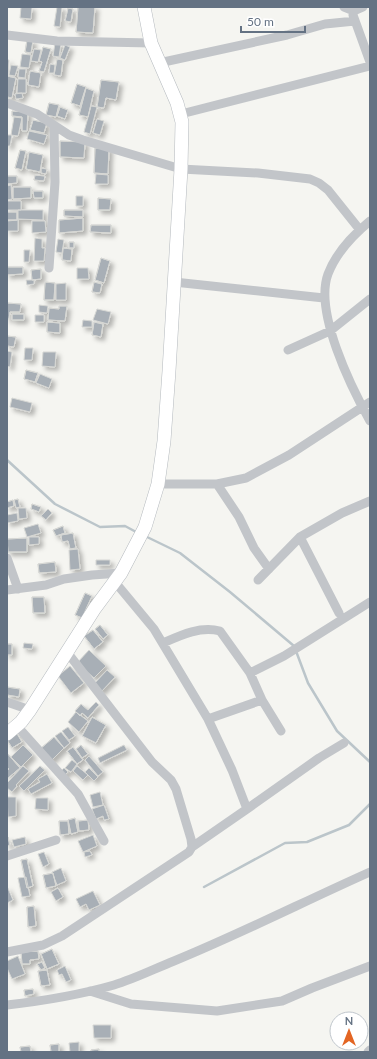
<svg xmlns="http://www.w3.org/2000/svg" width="377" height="1059" viewBox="0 0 377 1059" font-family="Lato,sans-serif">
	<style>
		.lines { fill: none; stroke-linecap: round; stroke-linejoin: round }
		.stream { stroke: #bbc5ca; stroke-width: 2.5 }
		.building { fill: #a8afb6; stroke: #d6d7d4; filter: url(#shadow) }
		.secondary-casing { stroke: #b4b9be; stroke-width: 14 }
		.street { stroke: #c2c5c9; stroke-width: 9 }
		.secondary { stroke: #fff; stroke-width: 13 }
	</style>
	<defs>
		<filter id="shadow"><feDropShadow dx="3.5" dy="3.5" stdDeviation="2" flood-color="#0004"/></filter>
	</defs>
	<rect width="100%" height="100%" fill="#f5f5f1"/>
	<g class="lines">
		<path class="stream" d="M 7,460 L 55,504 L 100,527 L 125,526 L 138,533
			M 145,536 L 180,553 L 230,592 L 294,646
			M 296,651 L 308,683 L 337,731 L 370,762
			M 204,887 L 285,843 L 307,842 L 349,825 L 370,804"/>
	</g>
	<path class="building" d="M 21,7 L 32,7 L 31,19 L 20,18 Z
		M 57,7 L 62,7 L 60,27 L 54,26 Z
		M 78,7 L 95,7 L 93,33 L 76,32 Z
		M 78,7 L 95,7 L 93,33 L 76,32 Z
		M 68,8 L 73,9 L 71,22 L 65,21 Z
		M 68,8 L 73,9 L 71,22 L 65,21 Z
		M 27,40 L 33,41 L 31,53 L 25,52 Z
		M 27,40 L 33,41 L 31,53 L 25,52 Z
		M 55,43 L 61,44 L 59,57 L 53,56 Z
		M 65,45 L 70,47 L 65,60 L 60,58 Z
		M 43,47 L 51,49 L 44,72 L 39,71 L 42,62 L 39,61 Z
		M 43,47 L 51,49 L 44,72 L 39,71 L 42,62 L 39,61 Z
		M 34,49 L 41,50 L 38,62 L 31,61 Z
		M 22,54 L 31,55 L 29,68 L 20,67 Z
		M 57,59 L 63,60 L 61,76 L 54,75 Z
		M 57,59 L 63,60 L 61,76 L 54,75 Z
		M 7,60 L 9,60 L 8,76 L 7,76 Z
		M 50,64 L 55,65 L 54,73 L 49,73 Z
		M 11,65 L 18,66 L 15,76 L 9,75 Z
		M 19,69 L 26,69 L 25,78 L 18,77 Z
		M 30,71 L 41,73 L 39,87 L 28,85 Z
		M 30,71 L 41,73 L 39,87 L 28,85 Z
		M 7,76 L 16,78 L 12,98 L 7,97 Z
		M 7,76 L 16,78 L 12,98 L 7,97 Z
		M 18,79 L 26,79 L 26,93 L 17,93 Z
		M 101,80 L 119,82 L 116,100 L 106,98 L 104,108 L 97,107 Z
		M 101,80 L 119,82 L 116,100 L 106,98 L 104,108 L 97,107 Z
		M 77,84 L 86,87 L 80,106 L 71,103 Z
		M 77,84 L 86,87 L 80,106 L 71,103 Z
		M 86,88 L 94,91 L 88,117 L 79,115 Z
		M 86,88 L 94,91 L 88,117 L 79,115 Z
		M 22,93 L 23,98 L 16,99 L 15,94 Z
		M 49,103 L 59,105 L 56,117 L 46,115 Z
		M 49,103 L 59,105 L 56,117 L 46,115 Z
		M 91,106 L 97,107 L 90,134 L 84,132 Z
		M 60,107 L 68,110 L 65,119 L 57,116 Z
		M 60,107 L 68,110 L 65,119 L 57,116 Z
		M 12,111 L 28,112 L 27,131 L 22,131 L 22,117 L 12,116 Z
		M 12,111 L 28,112 L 27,131 L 22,131 L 22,117 L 12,116 Z
		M 14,117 L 22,118 L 18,136 L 11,135 Z
		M 97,119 L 104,121 L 100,135 L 93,133 Z
		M 33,120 L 47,123 L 44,133 L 30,130 Z
		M 33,120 L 47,123 L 44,133 L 30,130 Z
		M 29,131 L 47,135 L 44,144 L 27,139 Z
		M 7,135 L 12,135 L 10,146 L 7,146 Z
		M 60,141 L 85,142 L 84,158 L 60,157 Z
		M 60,141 L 85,142 L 84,158 L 60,157 Z
		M 95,148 L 109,148 L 108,174 L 94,173 Z
		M 95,148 L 109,148 L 108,174 L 94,173 Z
		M 20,150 L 26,151 L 22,170 L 15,168 Z
		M 20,150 L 26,151 L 22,170 L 15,168 Z
		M 29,152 L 43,155 L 40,172 L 26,169 Z
		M 29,152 L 43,155 L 40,172 L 26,169 Z
		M 41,168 L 47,169 L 46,174 L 41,173 Z
		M 41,168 L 47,169 L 46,174 L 41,173 Z
		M 96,174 L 108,175 L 108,184 L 95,184 Z
		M 35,175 L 45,176 L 44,181 L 34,180 Z
		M 35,175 L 45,176 L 44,181 L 34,180 Z
		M 7,176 L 17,176 L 17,183 L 7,184 Z
		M 7,176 L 17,176 L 17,183 L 7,184 Z
		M 11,185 L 12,199 L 7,200 L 7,186 Z
		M 13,187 L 31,187 L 31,198 L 13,199 Z
		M 13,187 L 31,187 L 31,198 L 13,199 Z
		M 33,191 L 43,191 L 43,198 L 34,198 Z
		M 33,191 L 43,191 L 43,198 L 34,198 Z
		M 76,196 L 83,196 L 83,206 L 76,206 Z
		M 98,198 L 111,199 L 110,210 L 98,210 Z
		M 98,198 L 111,199 L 110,210 L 98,210 Z
		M 7,201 L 21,201 L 21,210 L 7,210 Z
		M 18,210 L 43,210 L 43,220 L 18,219 Z
		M 64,210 L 83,210 L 83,217 L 64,216 Z
		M 64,210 L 83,210 L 83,217 L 64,216 Z
		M 7,212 L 17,212 L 17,220 L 7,220 Z
		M 7,212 L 17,212 L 17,220 L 7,220 Z
		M 83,218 L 83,231 L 59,233 L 59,220 Z
		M 83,218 L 83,231 L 59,233 L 59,220 Z
		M 18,220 L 18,231 L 7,231 L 7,221 Z
		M 32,221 L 45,221 L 46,232 L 32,233 Z
		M 91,225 L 111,225 L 111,233 L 90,232 Z
		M 91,225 L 111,225 L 111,233 L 90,232 Z
		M 35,238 L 42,239 L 42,248 L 45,248 L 44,261 L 34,261 Z
		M 58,239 L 64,240 L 62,253 L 56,252 Z
		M 69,242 L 74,242 L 74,248 L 69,248 Z
		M 69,242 L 74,242 L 74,248 L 69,248 Z
		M 63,248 L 72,249 L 71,261 L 62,260 Z
		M 63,248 L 72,249 L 71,261 L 62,260 Z
		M 24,250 L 30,250 L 29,262 L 24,262 Z
		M 101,258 L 110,261 L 104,283 L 95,280 Z
		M 101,258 L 110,261 L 104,283 L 95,280 Z
		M 7,267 L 23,267 L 23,274 L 7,275 Z
		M 7,267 L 23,267 L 23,274 L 7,275 Z
		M 77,268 L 88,268 L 89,279 L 77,279 Z
		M 41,269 L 41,279 L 32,280 L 31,270 Z
		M 41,269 L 41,279 L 32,280 L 31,270 Z
		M 26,280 L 34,280 L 34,284 L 27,285 Z
		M 45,282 L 55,283 L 54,300 L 44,300 Z
		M 45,282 L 55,283 L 54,300 L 44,300 Z
		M 94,282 L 102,284 L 100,293 L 92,292 Z
		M 94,282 L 102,284 L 100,293 L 92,292 Z
		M 66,283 L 66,300 L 56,300 L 56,284 Z
		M 7,303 L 21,304 L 20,312 L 10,312 L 9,319 L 7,319 Z
		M 7,303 L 21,304 L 20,312 L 10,312 L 9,319 L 7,319 Z
		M 39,305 L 48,306 L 47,313 L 39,312 Z
		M 59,306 L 67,306 L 65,321 L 48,320 L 49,308 L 59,309 Z
		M 59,306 L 67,306 L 65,321 L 48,320 L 49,308 L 59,309 Z
		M 97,309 L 111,312 L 108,324 L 93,320 Z
		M 12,314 L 24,314 L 24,320 L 12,320 Z
		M 12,314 L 24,314 L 24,320 L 12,320 Z
		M 35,315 L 44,315 L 44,322 L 35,322 Z
		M 83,320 L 92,321 L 92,327 L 82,327 Z
		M 47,322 L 60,323 L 60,333 L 47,332 Z
		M 47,322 L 60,323 L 60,333 L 47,332 Z
		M 94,322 L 103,324 L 101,337 L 92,335 Z
		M 94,322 L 103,324 L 101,337 L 92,335 Z
		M 7,336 L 16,337 L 14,347 L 7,346 Z
		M 7,336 L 16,337 L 14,347 L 7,346 Z
		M 25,348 L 33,348 L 32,360 L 24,360 Z
		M 7,351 L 12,352 L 10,367 L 7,366 Z
		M 43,352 L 56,352 L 55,367 L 42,366 Z
		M 26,370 L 38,373 L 35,382 L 24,379 Z
		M 26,370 L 38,373 L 35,382 L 24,379 Z
		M 40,374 L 52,379 L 49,388 L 36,383 Z
		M 12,398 L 32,403 L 30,412 L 10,407 Z
		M 18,499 L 20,507 L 16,508 L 14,500 Z
		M 18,499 L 20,507 L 16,508 L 14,500 Z
		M 13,500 L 14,506 L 7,508 L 7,502 Z
		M 13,500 L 14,506 L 7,508 L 7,502 Z
		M 32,504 L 41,507 L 39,512 L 31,509 Z
		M 32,504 L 41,507 L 39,512 L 31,509 Z
		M 18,508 L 26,508 L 27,518 L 19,519 Z
		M 48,509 L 52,513 L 46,520 L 41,516 Z
		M 48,509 L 52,513 L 46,520 L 41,516 Z
		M 17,513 L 18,521 L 7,523 L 7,515 Z
		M 38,524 L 41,533 L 27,537 L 24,528 Z
		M 63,526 L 65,533 L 56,536 L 53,530 Z
		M 63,526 L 65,533 L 56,536 L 53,530 Z
		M 73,533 L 76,548 L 70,549 L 68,541 L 62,542 L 61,535 Z
		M 73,533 L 76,548 L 70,549 L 68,541 L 62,542 L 61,535 Z
		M 29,537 L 39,537 L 39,544 L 29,545 Z
		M 27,538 L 27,552 L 8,552 L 7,539 Z
		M 27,538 L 27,552 L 8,552 L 7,539 Z
		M 78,549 L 80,569 L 70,570 L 69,550 Z
		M 96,560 L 110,560 L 110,565 L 96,565 Z
		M 55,562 L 56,572 L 39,573 L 38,564 Z
		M 55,562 L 56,572 L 39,573 L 38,564 Z
		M 85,593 L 92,596 L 82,618 L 75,615 Z
		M 85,593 L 92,596 L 82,618 L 75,615 Z
		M 32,597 L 44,597 L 45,613 L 33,613 Z
		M 32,597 L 44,597 L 45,613 L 33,613 Z
		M 100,625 L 108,635 L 103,639 L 95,629 Z
		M 100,625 L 108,635 L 103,639 L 95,629 Z
		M 93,630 L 103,642 L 94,649 L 84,636 Z
		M 93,630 L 103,642 L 94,649 L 84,636 Z
		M 24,643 L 33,644 L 32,649 L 23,648 Z
		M 7,644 L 12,644 L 12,655 L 7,655 Z
		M 7,644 L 12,644 L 12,655 L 7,655 Z
		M 89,650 L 106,666 L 94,678 L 77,663 Z
		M 70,666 L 84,683 L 71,693 L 58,676 Z
		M 107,670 L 115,677 L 101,692 L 93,685 Z
		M 7,687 L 20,689 L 19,697 L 7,695 Z
		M 7,687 L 20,689 L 19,697 L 7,695 Z
		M 96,702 L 99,705 L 88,718 L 82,713 L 80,716 L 75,711 L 81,704 L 88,710 Z
		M 96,702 L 99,705 L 88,718 L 82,713 L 80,716 L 75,711 L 81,704 L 88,710 Z
		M 76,712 L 88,721 L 79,732 L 68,722 Z
		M 92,717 L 106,725 L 96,743 L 82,736 Z
		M 92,717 L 106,725 L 96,743 L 82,736 Z
		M 68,727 L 75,736 L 69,740 L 62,731 Z
		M 15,730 L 22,742 L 12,748 L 7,740 L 7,735 Z
		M 15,730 L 22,742 L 12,748 L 7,740 L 7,735 Z
		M 61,732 L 70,743 L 64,748 L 55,736 Z
		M 54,737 L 64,748 L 51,761 L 40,749 Z
		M 54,737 L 64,748 L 51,761 L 40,749 Z
		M 23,745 L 33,755 L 21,767 L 11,757 Z
		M 81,745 L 88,754 L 82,758 L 76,749 Z
		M 81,745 L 88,754 L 82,758 L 76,749 Z
		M 124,745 L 127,750 L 100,763 L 98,758 Z
		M 73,747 L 83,760 L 77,764 L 67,751 Z
		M 73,747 L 83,760 L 77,764 L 67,751 Z
		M 7,753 L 20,768 L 7,779 L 7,771 L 9,769 L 7,767 Z
		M 7,753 L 20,768 L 7,779 L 7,771 L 9,769 L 7,767 Z
		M 89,756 L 103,772 L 98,776 L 85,760 Z
		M 72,760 L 77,764 L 71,772 L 65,768 Z
		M 23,766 L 29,771 L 16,785 L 17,786 L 12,792 L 7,788 L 7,783 Z
		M 40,766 L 45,770 L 24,791 L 19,786 Z
		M 40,766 L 45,770 L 24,791 L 19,786 Z
		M 77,766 L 88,775 L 83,780 L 73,771 Z
		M 64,768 L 68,772 L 63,777 L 59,773 Z
		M 89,768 L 98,777 L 94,781 L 85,772 Z
		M 47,774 L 52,783 L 31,794 L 28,789 L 40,782 L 38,779 Z
		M 100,792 L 103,805 L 93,807 L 90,795 Z
		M 7,797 L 16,797 L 16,816 L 8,817 Z
		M 36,798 L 48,798 L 48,810 L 35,809 Z
		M 104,805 L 109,819 L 104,820 L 103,816 L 96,819 L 92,809 Z
		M 75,818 L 78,832 L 71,834 L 68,820 Z
		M 75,818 L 78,832 L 71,834 L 68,820 Z
		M 88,820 L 89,830 L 79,831 L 78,821 Z
		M 88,820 L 89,830 L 79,831 L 78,821 Z
		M 59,821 L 68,821 L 69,834 L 60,835 Z
		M 59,821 L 68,821 L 69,834 L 60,835 Z
		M 93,835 L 97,846 L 83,852 L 78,841 Z
		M 7,837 L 8,837 L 10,845 L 7,846 Z
		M 7,837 L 8,837 L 10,845 L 7,846 Z
		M 25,837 L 26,844 L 14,847 L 12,840 Z
		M 90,851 L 92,855 L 85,857 L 84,852 Z
		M 44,852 L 49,864 L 43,867 L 38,854 Z
		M 27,859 L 33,886 L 27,888 L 21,860 Z
		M 27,859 L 33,886 L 27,888 L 21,860 Z
		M 61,868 L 66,881 L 57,885 L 52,872 Z
		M 53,873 L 56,886 L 46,888 L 43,875 Z
		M 53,873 L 56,886 L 46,888 L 43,875 Z
		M 26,877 L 30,896 L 22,897 L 18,878 Z
		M 7,886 L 13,900 L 7,903 Z
		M 58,888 L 63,897 L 56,901 L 51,892 Z
		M 93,891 L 100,905 L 89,910 L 86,904 L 80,907 L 76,899 Z
		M 34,906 L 36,926 L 28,927 L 27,907 Z
		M 34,906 L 36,926 L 28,927 L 27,907 Z
		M 52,949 L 59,964 L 47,969 L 41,954 Z
		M 52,949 L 59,964 L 47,969 L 41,954 Z
		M 38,951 L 39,959 L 30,960 L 30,964 L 22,964 L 21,952 Z
		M 38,951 L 39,959 L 30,960 L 30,964 L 22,964 L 21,952 Z
		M 18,956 L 25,974 L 12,979 L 7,968 L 7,961 Z
		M 42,962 L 45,968 L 41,970 L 37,964 Z
		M 42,962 L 45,968 L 41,970 L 37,964 Z
		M 65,966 L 71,980 L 66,982 L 62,974 L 59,975 L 57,970 Z
		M 47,970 L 50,985 L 41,986 L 38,971 Z
		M 47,970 L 50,985 L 41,986 L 38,971 Z
		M 33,989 L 34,994 L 25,996 L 24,990 Z
		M 33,989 L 34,994 L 25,996 L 24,990 Z
		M 93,1025 L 111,1025 L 111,1038 L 94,1038 Z
		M 79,1042 L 79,1052 L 70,1052 L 69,1043 Z
		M 59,1044 L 59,1052 L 51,1052 L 50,1045 Z
		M 59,1044 L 59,1052 L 51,1052 L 50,1045 Z
		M 30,1046 L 31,1052 L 21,1052 L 20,1047 Z
		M 30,1046 L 31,1052 L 21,1052 L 20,1047 Z
		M 99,1049 L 99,1052 L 91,1052 L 91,1050 Z
		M 99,1049 L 99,1052 L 91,1052 L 91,1050 Z"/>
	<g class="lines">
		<defs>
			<path id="secondary" d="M 7,734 L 21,722 L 30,710 L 95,608 L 121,573 L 145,527 L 158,484 L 164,441 L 169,371 L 181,169 L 182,122 L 177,103 L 151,43 L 144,7"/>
		</defs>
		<use href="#secondary" class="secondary-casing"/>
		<path class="street" d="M 344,7 L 354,11
			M 363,7 L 354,11 L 353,15 L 370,62
			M 7,35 L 57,41 L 151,43
			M 159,63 L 287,35 L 325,24 L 355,21
			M 7,103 L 37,114 L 69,135 L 83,140 L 181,169 L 258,173 L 310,179 L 319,183 L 328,190 L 360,230
			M 181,114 L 370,66
			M 370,221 C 353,235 336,253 328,274 C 314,312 351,387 370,421
			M 49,268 L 55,182 L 54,126
			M 174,282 L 324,298
			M 288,350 L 330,331 L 370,299
			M 158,484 L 217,484 L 246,478 L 289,455 L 370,402
			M 217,484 L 239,517 L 254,548 L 269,569
			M 300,537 L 339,613
			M 7,558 L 18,589
			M 258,580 L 300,537 L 342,513 L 370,501
			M 115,582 L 154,629 L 208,719 L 232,770 L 247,809
			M 7,590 L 46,585 L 64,579 L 92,575 L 121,573
			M 163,643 C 181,635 200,626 220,631 L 250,673 L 262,700 L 281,731
			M 67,652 L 152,762 L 171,780 L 176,789 L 191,839 L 192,847
			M 250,673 L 284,656 L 370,602
			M 7,702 L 30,710
			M 208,719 L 262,700
			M 17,726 L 78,794 L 104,841
			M 7,856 L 56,840
			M 7,952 L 43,945 L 62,936 L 189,852 L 192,847 L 247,809 L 319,758 L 344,743
			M 90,991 L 131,1004 L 217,1011 L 282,1001 L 312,988 L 370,966
			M 7,1005 C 43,1001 79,995 114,985 C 134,979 154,969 174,961 C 240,934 305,901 370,872
			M 368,1052 L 370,1050"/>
		<use href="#secondary" class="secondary"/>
	</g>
	<rect width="377" height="1059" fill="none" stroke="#647283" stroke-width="16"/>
	<g transform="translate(349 1031)"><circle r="19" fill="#ffffff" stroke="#c1c7cd"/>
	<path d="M0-3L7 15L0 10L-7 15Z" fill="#e36523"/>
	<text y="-6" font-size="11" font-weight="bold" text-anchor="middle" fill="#647283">N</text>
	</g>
	<path d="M241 26v6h64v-6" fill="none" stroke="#647283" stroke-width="2"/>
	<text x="247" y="26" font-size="12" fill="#647283" stroke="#ffffff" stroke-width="3" paint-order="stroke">50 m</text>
</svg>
